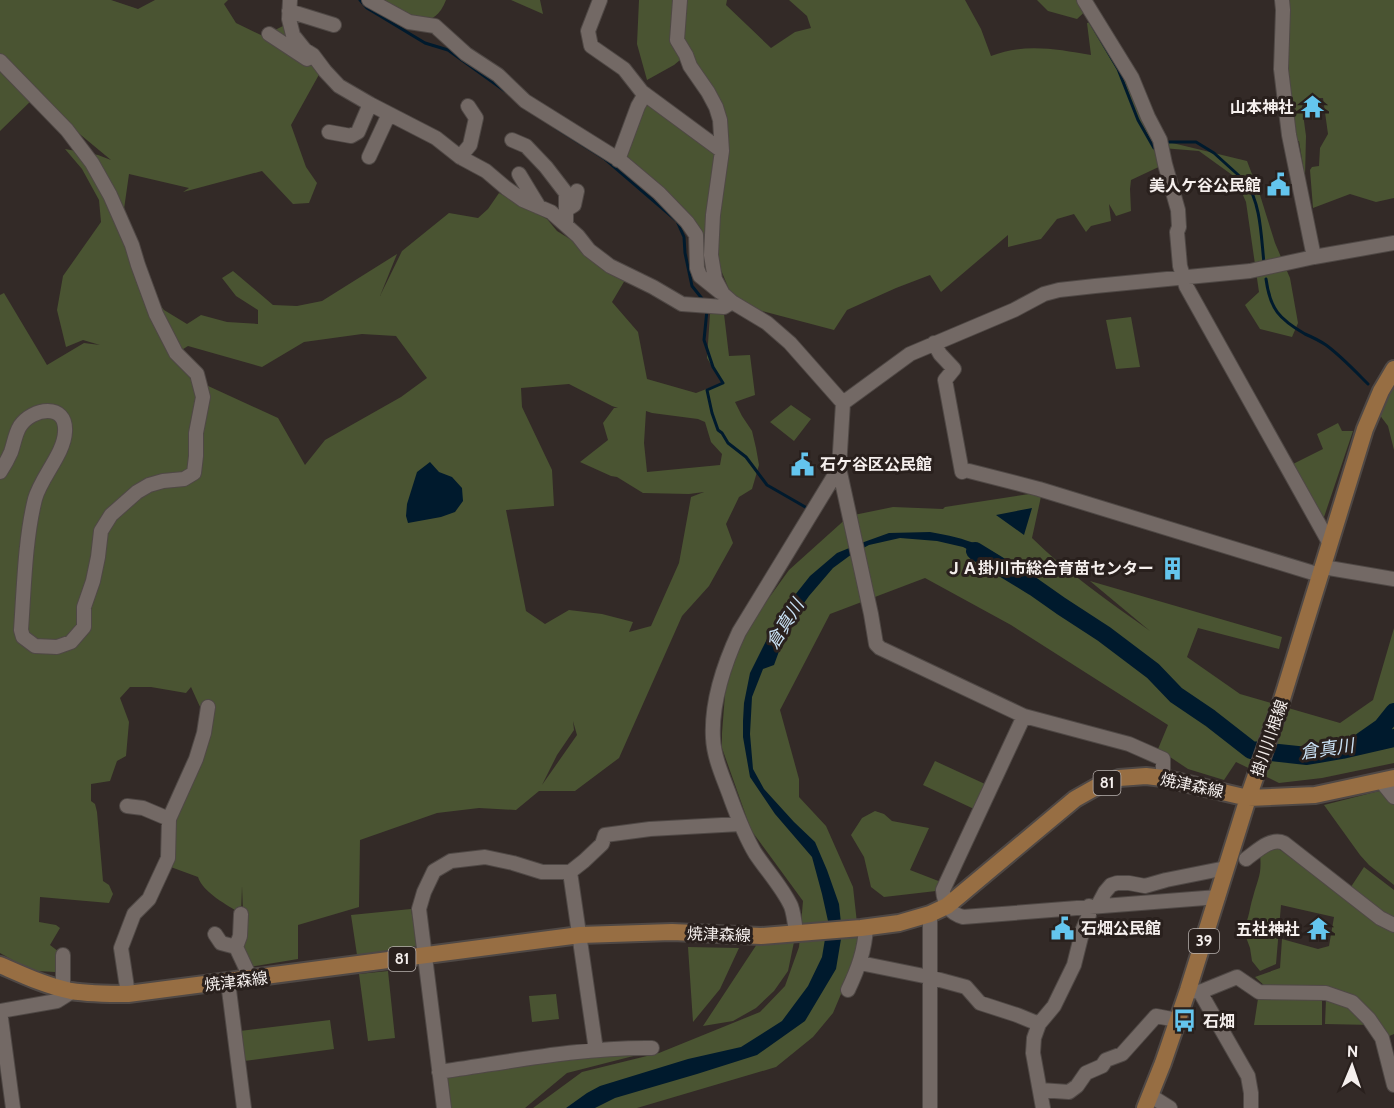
<svg xmlns="http://www.w3.org/2000/svg" width="1394" height="1108" viewBox="0 0 1394 1108" font-family="Cabin,'Noto Sans JP',sans-serif">
	<style>
		.green { fill: #4a5432; fill-rule: evenodd }
		.water { fill: #001a2d }
		.lines { fill: none; stroke-linecap: round; stroke-linejoin: round }
		.stream { stroke: #001a2d; stroke-width: 3 }
		.river { stroke: #001a2d; stroke-width: 18 }
		.minor-casing { stroke: #4f4845; stroke-width: 16 }
		.major-casing { stroke: #4f4845; stroke-width: 20 }
		.minor { stroke: #736965; stroke-width: 14 }
		.major { stroke: #976e43; stroke-width: 16 }
		.labels { text-anchor: middle; stroke-width: 6; stroke-linejoin: round; paint-order: stroke }
		.shield { fill: #29201d; stroke: #b8b1af; stroke-width: 1.5 }
		.shield-label { font-size: 15px; font-weight: bold; fill: #f5efed }
		.poi-label { font-size: 16px; font-weight: bold; fill: #f5efed; stroke: #29201d; text-anchor: end }
		.street-label { font-size: 16px; fill: #f5efed; stroke: #29201d }
		.water-label { font-size: 18px; font-style: italic; fill: #c9e1f5; stroke: #29201d }
	</style>
	<rect width="100%" height="100%" fill="#332a27"/>
	<path class="green" d="M 0,0 L 111,0 L 138,9 L 155,0 L 228,0 L 224,4 L 236,23 L 263,36 L 285,25 L 321,71 L 291,125 L 306,167 L 317,183 L 309,203 L 293,204 L 262,171 L 183,192 L 189,188 L 129,174 L 122,223 L 147,289 L 164,310 L 187,324 L 201,315 L 227,322 L 258,324 L 258,310 L 236,296 L 222,278 L 233,271 L 273,305 L 297,306 L 322,301 L 397,254 L 380,296 L 402,251 L 449,213 L 478,218 L 488,209 L 499,193 L 547,219 L 557,231 L 628,275 L 612,302 L 638,332 L 647,379 L 696,393 L 722,383 L 707,358 L 710,314 L 724,314 L 729,356 L 750,355 L 755,395 L 735,402 L 742,416 L 752,431 L 756,448 L 759,465 L 752,489 L 739,497 L 726,524 L 733,543 L 709,586 L 682,616 L 619,758 L 575,791 L 539,791 L 516,810 L 479,808 L 437,813 L 360,840 L 359,907 L 298,925 L 298,959 L 250,967 L 237,944 L 243,911 L 242,886 L 241,914 C 228,905 203,893 198,877 L 168,866 L 169,819 L 206,720 L 191,687 L 186,693 L 151,687 L 130,687 L 120,698 L 129,722 L 126,756 L 117,761 L 110,781 L 91,784 L 91,801 L 95,804 L 97,812 L 103,881 L 109,885 L 113,894 L 109,903 L 40,897 L 39,922 L 56,925 L 60,928 L 50,945 L 63,955 L 61,963 L 55,972 L 37,971 L 17,965 L 16,962 L 0,953 L 0,295 L 4,293 L 47,365 L 84,343 L 100,345 L 83,340 L 66,347 L 57,310 L 63,276 L 101,222 L 99,200 L 82,169 L 65,149 L 98,155 L 111,160 L 35,97 L 0,131 ZM 362,334 L 396,336 L 427,378 L 401,397 L 325,440 L 305,465 L 278,418 L 206,385 L 172,356 L 188,346 L 262,367 L 304,342 ZM 569,384 L 612,406 L 618,408 L 614,408 L 603,423 L 608,440 L 580,462 L 611,476 L 617,477 L 643,493 L 689,494 L 704,492 L 691,497 L 679,563 L 651,626 L 629,632 L 633,622 L 602,614 L 569,610 L 545,624 L 526,611 L 506,510 L 554,506 L 552,470 L 522,407 L 521,388 ZM 646,411 L 652,413 L 698,419 L 705,422 L 711,442 L 722,454 L 720,465 L 647,472 L 644,443 ZM 573,721 L 577,735 L 542,785 L 557,755 L 574,730 Z
		M 374,0 L 446,0 C 431,39 399,13 374,0 Z
		M 511,0 L 540,0 L 543,14 Z
		M 639,0 L 727,0 L 726,5 L 771,48 L 795,32 L 811,28 L 807,16 L 789,0 L 965,0 L 981,29 L 991,56 C 1024,43 1056,49 1091,55 L 1087,23 L 1095,21 L 1160,140 L 1247,161 L 1260,195 L 1275,243 L 1290,278 L 1298,323 L 1292,337 L 1260,329 L 1245,305 L 1259,292 L 1246,202 L 1235,177 L 1199,151 L 1162,148 L 1165,164 L 1131,180 L 1130,189 L 1131,211 L 1116,216 L 1109,204 L 1111,221 L 1091,226 L 1086,232 L 1074,214 L 1057,219 L 1041,239 L 1008,247 L 1008,235 L 941,292 L 930,275 L 896,288 L 847,310 L 834,330 L 735,304 L 714,253 L 726,139 L 686,55 L 674,65 L 647,80 L 637,44 Z
		M 1037,0 L 1088,0 L 1091,6 L 1077,19 L 1048,11 Z
		M 1289,0 L 1394,0 L 1394,198 L 1376,202 L 1350,194 L 1313,208 L 1310,170 L 1312,167 L 1319,166 L 1320,148 L 1328,134 L 1323,98 L 1311,98 L 1302,106 L 1306,136 L 1305,177 L 1299,141 L 1290,141 L 1282,2 Z
		M 655,103 L 717,149 L 713,285 L 697,268 L 699,234 L 626,157 L 643,105 Z
		M 1131,317 L 1140,367 L 1116,369 L 1106,320 Z
		M 1394,386 L 1394,450 L 1388,426 L 1379,414 Z
		M 791,405 L 811,419 L 794,441 L 770,422 Z
		M 1338,423 L 1342,431 L 1353,431 L 1323,520 L 1293,464 L 1323,449 L 1317,434 Z
		M 1042,492 L 1032,538 C 1066,572 1111,603 1150,631 L 1090,581 L 1282,637 L 1279,649 L 1198,628 L 1187,657 L 1240,694 L 1340,723 L 1373,700 L 1394,628 L 1394,763 L 1322,778 L 1279,783 L 1236,762 L 1224,780 L 1188,769 L 1158,749 L 1168,725 L 1011,625 L 925,578 L 830,614 L 780,710 L 799,779 L 799,797 L 826,826 L 853,887 L 859,941 L 849,975 L 833,1013 L 813,1037 L 776,1067 L 637,1108 L 533,1108 L 582,1072 L 659,1053 L 760,1012 L 785,986 L 799,947 L 803,901 L 751,830 L 722,748 L 722,733 L 726,682 L 733,657 L 748,627 L 789,570 L 849,516 L 893,507 L 943,509 L 945,507 Z
		M 935,761 L 985,784 L 974,809 L 923,785 Z
		M 1383,790 L 1394,803 L 1394,885 L 1369,865 L 1360,855 L 1324,805 Z
		M 875,811 L 884,814 L 892,821 L 929,828 L 910,870 L 941,882 L 936,891 L 884,897 L 871,887 L 864,857 L 851,835 L 862,818 Z
		M 1276,847 L 1345,896 L 1364,867 L 1394,890 L 1394,1034 L 1387,1037 L 1362,1004 L 1266,987 L 1255,977 L 1280,968 L 1282,939 L 1318,949 L 1329,946 L 1334,917 L 1281,905 L 1276,964 L 1260,971 L 1252,961 L 1250,948 L 1243,929 C 1250,917 1249,909 1253,897 C 1258,878 1262,875 1260,854 Z
		M 411,909 L 417,946 L 357,955 L 351,915 Z
		M 794,942 L 788,971 L 774,991 L 756,1008 L 733,1021 L 703,1026 L 757,944 Z
		M 688,947 L 739,948 L 720,989 L 693,1022 Z
		M 388,971 L 395,1038 L 368,1041 L 359,974 Z
		M 1259,992 L 1322,993 L 1322,1025 L 1254,1025 Z
		M 556,994 L 559,1019 L 532,1022 L 529,996 Z
		M 1326,999 L 1349,1005 L 1373,1025 L 1325,1024 Z
		M 330,1020 L 334,1049 L 244,1061 L 240,1031 Z
		M 649,1052 L 567,1073 L 525,1108 L 448,1108 L 443,1076 L 608,1053 Z"/>
	<path class="water" d="M 430,462 L 439,472 L 452,477 L 462,488 L 463,501 L 455,512 L 441,517 L 408,523 L 406,516 L 407,504 L 417,472 Z
		M 1032,508 L 1024,535 L 996,515 Z
		M 930,532 C 973,539 1003,551 1032,585 L 994,563 L 963,547 L 937,541 L 900,538 L 869,545 L 852,554 L 833,568 L 809,596 L 789,624 L 774,665 L 763,669 L 752,697 L 750,734 L 753,769 L 764,789 L 794,822 L 815,842 L 827,870 L 839,904 L 842,933 L 836,969 L 805,1021 L 757,1055 L 697,1074 L 615,1098 L 595,1108 L 566,1108 L 587,1093 L 600,1086 L 688,1059 L 741,1047 L 782,1021 L 808,986 L 822,957 L 828,921 L 822,894 L 812,857 L 775,814 L 750,777 L 743,737 L 743,721 L 744,703 L 750,673 L 767,639 L 791,600 L 810,576 L 837,553 L 864,542 L 889,533 Z"/>
	<g class="lines">
		<path class="stream" d="M 360,0 L 367,8 L 425,43 L 448,50 L 505,91
			M 1089,20 L 1118,69 L 1138,120 L 1154,148
			M 556,128 L 605,159 L 677,221 L 684,237 L 685,253 L 692,286 L 704,301
			M 1169,142 L 1196,142 L 1214,153 L 1246,182 C 1261,204 1261,236 1264,263
			M 1266,279 C 1270,309 1279,319 1305,334 C 1312,337 1320,341 1326,345 C 1341,356 1355,371 1368,384
			M 707,310 L 704,340 L 713,367 L 723,383 L 707,390 L 712,413 L 718,430 L 722,433 L 728,443 L 746,457 L 767,485 L 807,508"/>
		<path class="river" d="M 975,551 L 1034,587 L 1061,606 L 1104,634 L 1153,671 L 1176,695 L 1210,718 L 1251,750 L 1307,756 L 1342,750 L 1394,738
			M 1362,741 L 1382,727 L 1394,712"/>
		<defs>
			<path id="minor" d="M 290,0 L 289,19 L 293,35 L 305,50 L 313,55 L 325,71 L 339,86 L 370,104 L 436,138 L 460,157 L 486,171 L 506,188 L 523,200 L 551,212 L 578,236 L 589,250 L 610,266 L 653,287 L 682,304 L 724,307 L 732,302
				M 369,0 L 409,22 L 435,26 L 466,54 L 498,75 L 525,101 L 621,161 L 659,193 L 687,222 L 696,235 L 697,268 L 700,276 L 720,292
				M 600,0 L 588,31 L 591,46 L 624,69 L 642,92 L 722,151
				M 680,0 L 677,40 L 686,55 L 690,66 L 708,92 L 716,107 L 720,120 L 722,151 L 713,215 L 711,255 L 715,279 L 723,294 L 732,302 L 767,323 L 790,343 L 843,403 L 839,468 L 871,614 L 876,644 L 880,648 L 1024,716 L 1129,744 L 1163,759 L 1163,778
				M 1084,0 L 1132,78 L 1148,117 L 1160,140 L 1165,164 L 1178,210 L 1179,227 L 1177,232 L 1180,266 L 1186,286 L 1330,544
				M 1282,0 L 1283,10 L 1281,69 L 1289,135 L 1314,257
				M 289,11 L 334,25
				M 269,34 L 307,59
				M 0,61 L 67,130 L 92,163 L 110,195 L 132,245 L 138,265 L 156,314 L 176,353 L 197,374 L 203,397 L 196,433 L 196,456 L 194,473 L 184,479 L 163,481 L 149,485 L 137,492 L 111,515 L 101,531 L 98,557 L 93,581 L 84,607 L 84,627 L 71,642 L 57,647 L 35,646 L 23,637 L 21,630 C 24,588 25,539 35,499 C 41,477 64,454 65,432 C 67,402 32,408 20,426 C 15,434 14,444 11,452 C 8,459 4,466 0,472
				M 329,132 L 351,136 L 358,132 L 370,104
				M 512,140 L 526,146 L 546,167 L 566,193 L 566,225
				M 369,157 L 389,114
				M 460,157 L 470,145 L 476,118 L 468,106
				M 618,160 L 638,106 L 645,94
				M 519,174 L 539,207
				M 566,210 L 574,205 L 577,191
				M 934,343 L 940,354 L 954,369 L 945,380 L 962,472
				M 843,403 L 910,354 L 1014,310 L 1044,294 L 1059,290 L 1095,286 L 1250,271 L 1314,257 L 1394,243
				M 969,471 L 1039,489 L 1320,575
				M 1323,567 L 1394,579
				M 1024,716 L 943,890 C 944,904 949,913 963,917 L 1218,897
				M 1381,781 L 1394,797
				M 127,806 L 143,808 L 169,819
				M 1246,859 C 1257,851 1271,837 1284,843 L 1380,918 L 1394,925
				M 570,872 L 596,1050
				M 1098,905 L 1105,892 L 1111,885 L 1117,883 L 1129,883 L 1145,886 L 1166,880 L 1226,868
				M 241,914 L 240,936 L 236,947 L 251,979
				M 930,914 L 930,1108
				M 796,933 C 795,925 794,914 791,906 C 782,887 767,871 755,853 C 745,836 738,818 731,799 C 724,779 714,759 713,738 C 711,703 725,662 739,632 L 839,468
				M 215,934 L 221,943 L 236,947
				M 860,963 L 929,977 L 966,987 L 980,1003 L 1017,1015 L 1039,1024
				M 228,982 L 244,1108
				M 63,989 L 63,955
				M 848,990 C 858,969 865,950 866,927
				M 1193,991 L 1200,992 L 1248,1076 L 1251,1093 L 1251,1108
				M 1200,992 L 1237,977 L 1259,992 L 1326,993 L 1352,1002 L 1369,1019 L 1382,1038 L 1394,1085
				M 128,994 L 121,948 L 134,914 L 149,899 L 168,858 L 169,819 L 196,759 L 204,733 L 208,707
				M 0,1011 L 13,1108
				M 0,1011 L 57,1001 L 73,991
				M 439,1072 C 509,1062 582,1047 652,1048
				M 1040,1090 L 1069,1092 L 1077,1086 L 1086,1073 L 1102,1066 L 1106,1060 L 1122,1054 L 1156,1016 L 1177,1020
				M 1151,1096 L 1170,1108
				M 444,1108 L 419,909 L 424,892 L 434,871 L 451,861 L 485,857 L 513,863 L 542,872 L 570,872 L 584,861 L 602,844 L 605,835 L 650,829 L 740,824
				M 1043,1108 L 1033,1053 L 1034,1038 L 1039,1024 L 1054,1006 L 1074,965 L 1083,929 L 1089,915 L 1089,906"/>
			<path id="major" d="M 0,965 C 23,975 46,986 71,991 C 90,994 109,994 128,994 L 580,935 L 672,932 L 761,936 L 861,928 L 899,923 L 930,914 L 947,906 L 1075,799 L 1098,786 L 1119,778 L 1146,776 L 1163,778 L 1248,798 L 1315,795 L 1394,778
				M 1145,1108 L 1163,1063 L 1188,990 L 1248,798 L 1279,709 L 1365,429 L 1381,391 L 1394,369"/>
		</defs>
		<use href="#minor" class="minor-casing"/>
		<use href="#major" class="major-casing"/>
		<use href="#minor" class="minor"/>
		<use href="#major" class="major"/>
	</g>
	<defs>
		<symbol id="temple-bare" viewBox="-9 -9 18 18"><path d="M0-6L5-2H3V0L6.5 2.5H4V6H1.5V3h-3V6H-4V2.5H-6.5L-3 0V-2H-5Z" fill="#64c5ee" stroke="#29201d" stroke-width="2.5" paint-order="stroke"/></symbol>
		<symbol id="civic-bare" viewBox="-9 -9 18 18"><path d="M-.6-6.5H3V-4.5H.6V-3L4-1V1h2V6H-6V1h2V-1L-.6-3ZM-1.2 2.5V6h2.4V2.5Z" fill="#64c5ee" stroke="#29201d" stroke-width="2.5" paint-order="stroke"/></symbol>
		<symbol id="building-bare" viewBox="-9 -9 18 18"><path d="M-4-6H4V6H1V3H-1V6H-4ZM-2.5-4.3h1.7v1.8h-1.7ZM.8-4.3h1.7v1.8H.8ZM-2.5-1h1.7V.8h-1.7ZM.8-1h1.7V.8H.8Z" fill="#64c5ee" stroke="#29201d" stroke-width="2.5" paint-order="stroke"/></symbol>
		<symbol id="bus-bare" viewBox="-9 -9 18 18"><path d="M-5-6H5V4H4V6H2V4H-2V6H-4V4H-5ZM-3.5-4V0h7V-4ZM-3.5 1.2v1.5H-2V1.2ZM2 1.2v1.5H3.5V1.2Z" fill="#64c5ee" stroke="#29201d" stroke-width="2.5" paint-order="stroke"/></symbol>
	</defs>
	<g fill-rule="evenodd">
		<use href="#temple-bare" x="1296" y="90" width="33" height="33"/>
		<use href="#civic-bare" x="1262" y="168" width="33" height="33"/>
		<use href="#civic-bare" x="786" y="448" width="33" height="33"/>
		<use href="#building-bare" x="1156" y="552" width="33" height="33"/>
		<use href="#civic-bare" x="1046" y="912" width="33" height="33"/>
		<use href="#temple-bare" x="1302" y="912" width="33" height="33"/>
		<use href="#bus-bare" x="1168" y="1004" width="33" height="33"/>
	</g>
	<g class="labels">
		<g class="shield">
			<rect x="1093.5" y="771" width="27" height="24" rx="4.5"/>
			<rect x="1189" y="929" width="30" height="24" rx="4.5"/>
			<rect x="388.5" y="947" width="27" height="24" rx="4.5"/>
		</g>
		<g class="shield-label">
			<text x="1107" y="788">81</text>
			<text x="1204" y="946">39</text>
			<text x="402" y="964">81</text>
		</g>
		<g class="poi-label">
			<text x="1294" y="113">山本神社</text>
			<text x="1261" y="191">美人ケ谷公民館</text>
			<text x="820" y="470" text-anchor="start">石ケ谷区公民館</text>
			<text x="1154" y="574">ＪＡ掛川市総合育苗センター</text>
			<text x="1081" y="934" text-anchor="start">石畑公民館</text>
			<text x="1300" y="935">五社神社</text>
			<text x="1203" y="1027" text-anchor="start">石畑</text>
		</g>
		<g class="street-label">
			<text transform="translate(1269 738) rotate(-71)" y="6">掛川川根線</text>
			<text transform="translate(1192 785) rotate(12)" y="6">焼津森線</text>
			<text transform="translate(719 934) rotate(2)" y="6">焼津森線</text>
			<text transform="translate(236 981) rotate(-7)" y="6">焼津森線</text>
		</g>
		<g class="water-label">
			<text transform="translate(785 624) rotate(-58)" y="6">倉真川</text>
			<text transform="translate(1327 749) rotate(-8)" y="6">倉真川</text>
		</g>
	</g>
	<g transform="translate(1352 1066) rotate(2)" stroke="#29201d" stroke-width="4.5" paint-order="stroke">
	<path d="M0-4.5L10 22L0 15L-10 22Z" fill="#f5efed"/>
	<text y="-9" font-size="16" font-weight="bold" text-anchor="middle" fill="#f5efed">N</text>
	</g>
</svg>
